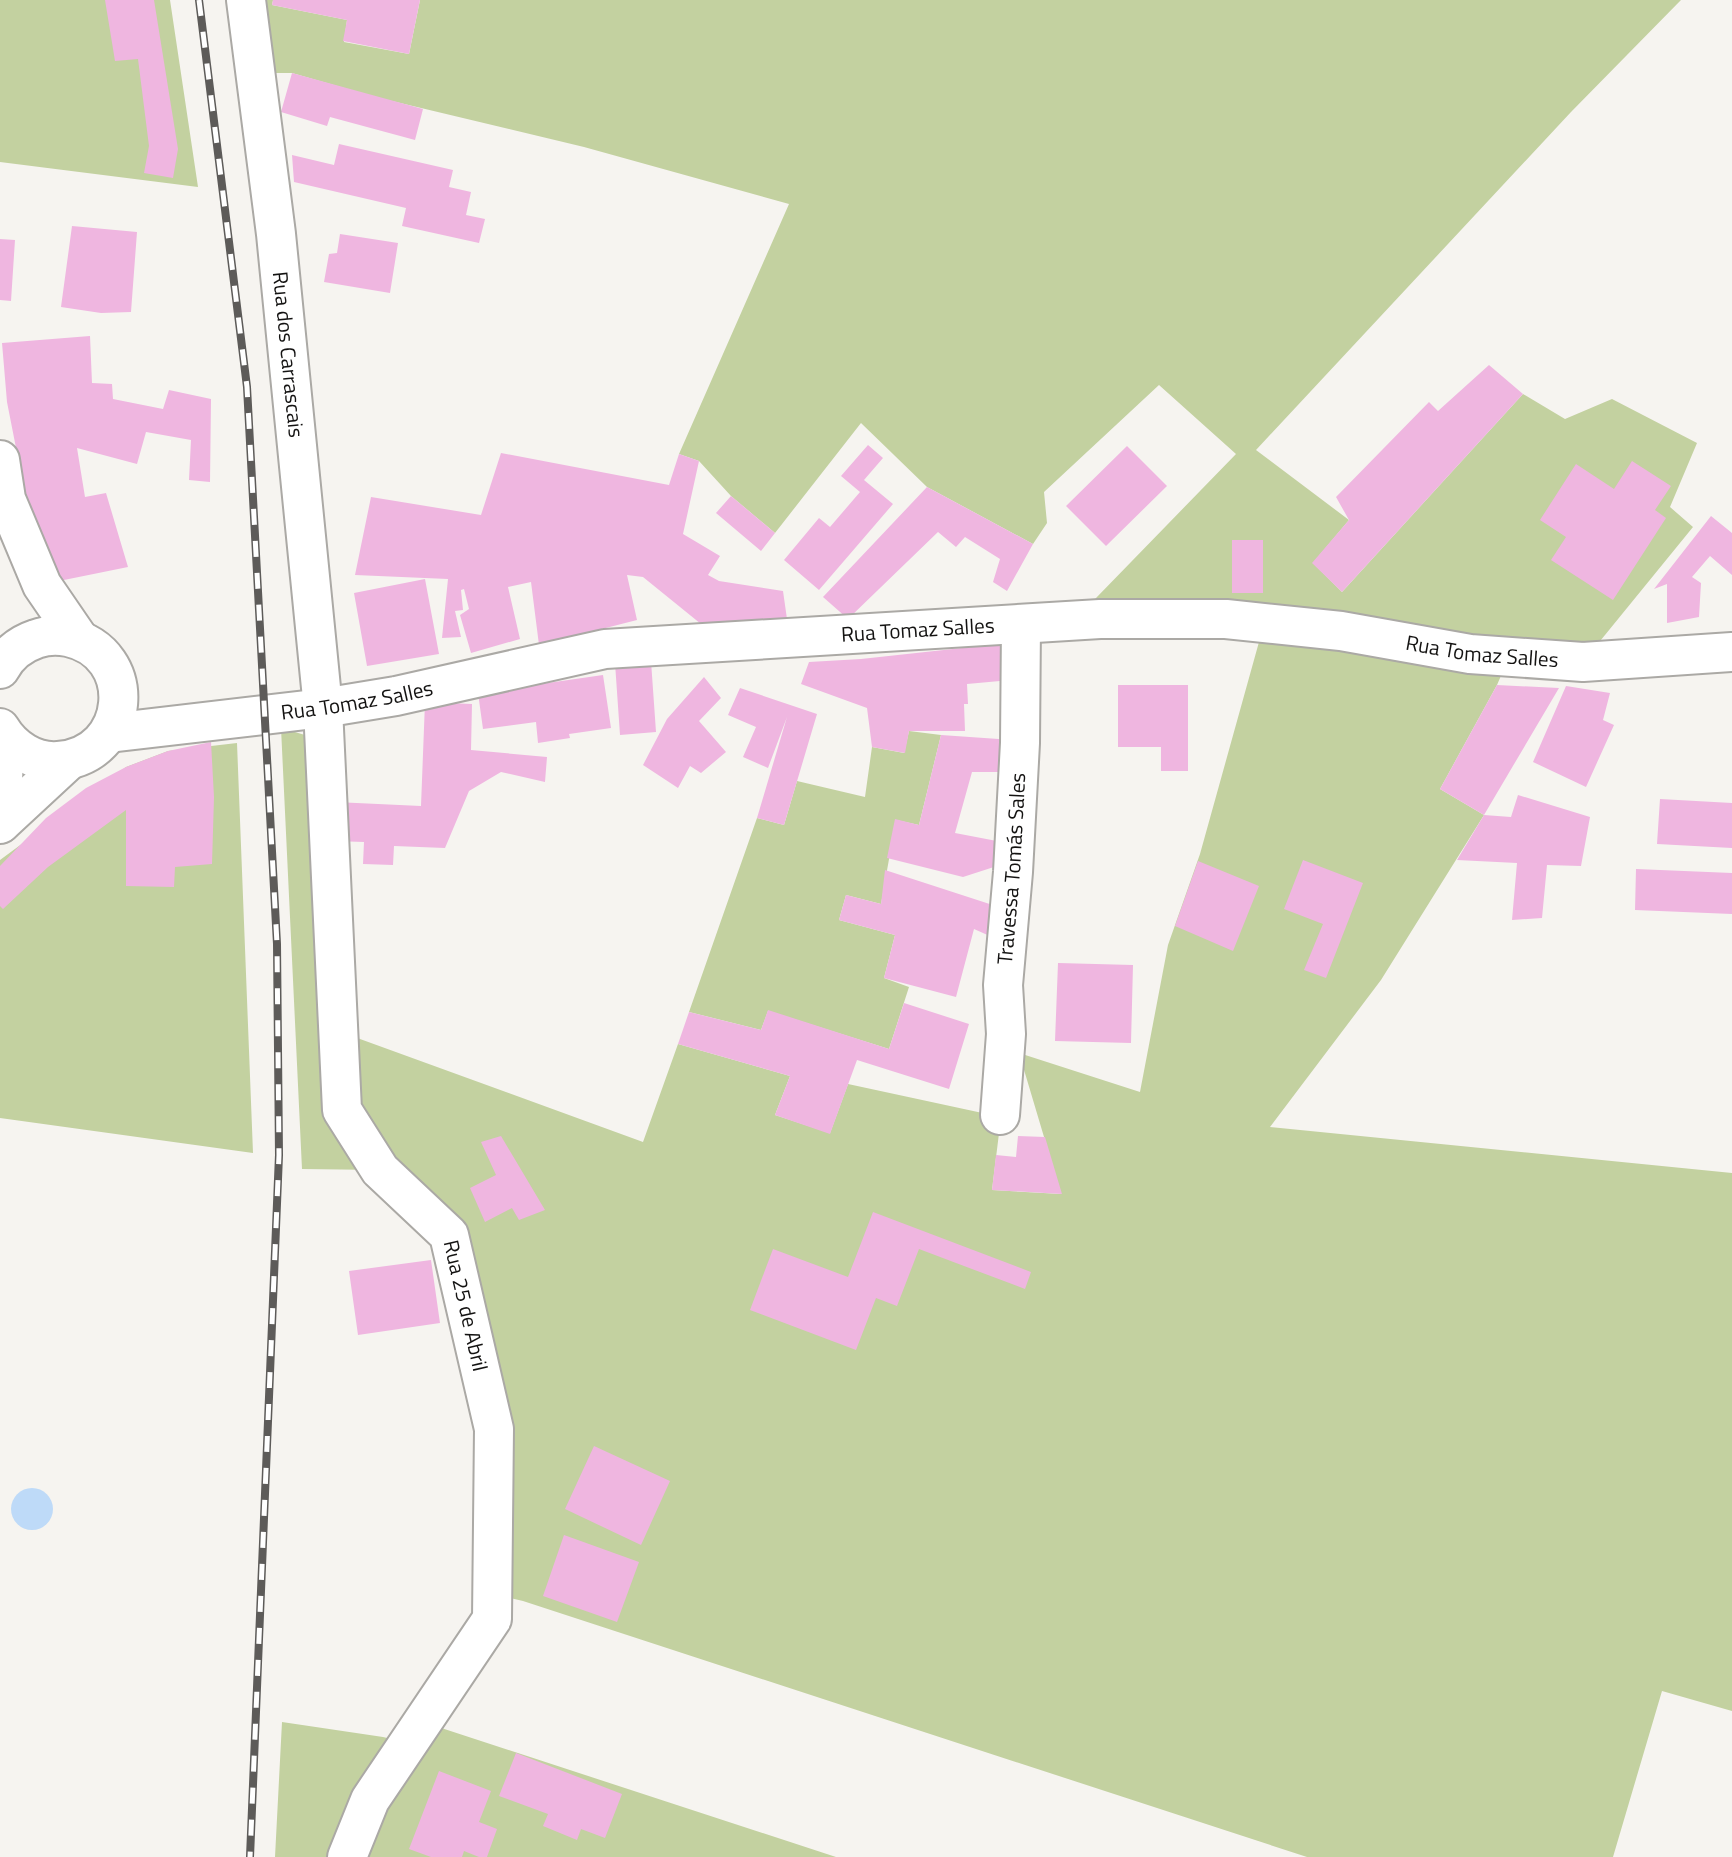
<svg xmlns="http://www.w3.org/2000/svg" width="1732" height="1857" viewBox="0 0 1732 1857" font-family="'Titillium Web',sans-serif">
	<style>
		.green { fill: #c3d1a0 }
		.water { fill: #bedaf8 }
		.building { fill: #efb6e0 }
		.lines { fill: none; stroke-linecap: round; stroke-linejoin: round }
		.minor-casing { stroke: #aba9a5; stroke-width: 42 }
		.minor { stroke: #fff; stroke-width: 38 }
		.rail-casing { stroke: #5d5b59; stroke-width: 8 }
		.rail { stroke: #fff; stroke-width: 5; stroke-dasharray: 16; stroke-linecap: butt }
		.labels { text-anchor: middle; stroke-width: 7; stroke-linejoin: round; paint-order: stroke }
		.street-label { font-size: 21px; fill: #141312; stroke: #fff }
	</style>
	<rect width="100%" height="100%" fill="#f6f4f0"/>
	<path class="green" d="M 0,0 L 170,0 L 198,187 L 0,162 Z
		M 264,0 L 273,0 L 272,5 L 347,20 L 344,42 L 409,54 L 420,0 L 1681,0 L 1571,112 L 1256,450 L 1349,520 L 1313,563 L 1342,592 L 1523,394 L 1565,419 L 1612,399 L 1697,443 L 1670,507 L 1693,527 L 1583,662 L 1509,657 L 1497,685 L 1440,789 L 1484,815 L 1381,980 L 1270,1127 L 1732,1173 L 1732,1711 L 1662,1691 L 1613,1857 L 1307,1857 L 523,1601 L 494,1594 L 494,1429 L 449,1235 L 380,1170 L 302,1169 L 281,728 L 305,735 L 338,1031 L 643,1142 L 678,1044 L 790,1076 L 775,1115 L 830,1133 L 848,1084 L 1001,1117 L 992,1190 L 1061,1194 L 1019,1053 L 1140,1092 L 1168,945 L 1200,854 L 1264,624 L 1077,621 L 1096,598 L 1236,454 L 1159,385 L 1044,492 L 1047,523 L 1033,544 L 927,487 L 861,423 L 775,533 L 731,496 L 699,461 L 679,454 L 789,204 L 584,147 L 375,97 L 292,73 L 276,73 Z
		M 909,731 L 941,735 L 919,825 L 896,820 L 881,904 L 846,895 L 839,920 L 895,935 L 884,978 L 909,987 L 889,1049 L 768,1011 L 761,1030 L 689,1012 L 757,818 L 784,825 L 797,781 L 865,797 L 872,747 L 904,753 Z
		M 237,743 L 253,1153 L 0,1118 L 0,860 L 126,767 L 168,751 Z
		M 282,1722 L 383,1737 L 408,1743 L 423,1722 L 836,1857 L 275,1857 Z"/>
	<path class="water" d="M11 1509a21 21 0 1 1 42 0a21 21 0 1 1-42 0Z"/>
	<path class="building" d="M 105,0 L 154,0 L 178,149 L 173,178 L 144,173 L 149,146 L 138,59 L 115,61 Z
		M 273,0 L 420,0 L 409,54 L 343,41 L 347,20 L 272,5 Z
		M 292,73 L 423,109 L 415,140 L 330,117 L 327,126 L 281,112 Z
		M 339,144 L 453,170 L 449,187 L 471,192 L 466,215 L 485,219 L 479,243 L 402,226 L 406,208 L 294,182 L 292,155 L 334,165 Z
		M 72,226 L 137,232 L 131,312 L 101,313 L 61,307 Z
		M 340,234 L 398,243 L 390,293 L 324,282 L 329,254 L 337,253 Z
		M 0,239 L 15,240 L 11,301 L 0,300 Z
		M 90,336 L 92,383 L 112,384 L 113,399 L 163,409 L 169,390 L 211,399 L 210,482 L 189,480 L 191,440 L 146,432 L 137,464 L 77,448 L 85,497 L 106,493 L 128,567 L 59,581 L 28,509 L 7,402 L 2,343 Z
		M 1489,365 L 1523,394 L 1342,592 L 1312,563 L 1349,520 L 1336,497 L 1429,402 L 1438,411 Z
		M 868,445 L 883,458 L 864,480 L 893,504 L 819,590 L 784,560 L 819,518 L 830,527 L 860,492 L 841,476 Z
		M 1127,446 L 1167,486 L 1106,546 L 1066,506 Z
		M 501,453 L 669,485 L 679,454 L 699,461 L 683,534 L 720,556 L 708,575 L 719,581 L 783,591 L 787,619 L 701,624 L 643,577 L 627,575 L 637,620 L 539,645 L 531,582 L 508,587 L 520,639 L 471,653 L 460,615 L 469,609 L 464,589 L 461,590 L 463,610 L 455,611 L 461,637 L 442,638 L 448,579 L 355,575 L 371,497 L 481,515 Z
		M 1632,461 L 1671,486 L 1655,510 L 1666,518 L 1613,600 L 1551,560 L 1566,537 L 1540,520 L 1576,464 L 1614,489 Z
		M 927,487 L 1033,544 L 1007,591 L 993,582 L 1000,559 L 965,537 L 956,547 L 938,532 L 848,619 L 823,597 Z
		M 731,496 L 775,533 L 761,551 L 716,513 Z
		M 1711,516 L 1732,533 L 1732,575 L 1710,556 L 1692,577 L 1701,583 L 1699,617 L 1667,623 L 1667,584 L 1654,589 Z
		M 1232,540 L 1263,540 L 1263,593 L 1232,593 Z
		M 425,579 L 439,654 L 367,666 L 354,593 Z
		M 1008,643 L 1011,680 L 967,684 L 968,704 L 964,704 L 965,731 L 909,731 L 905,753 L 872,747 L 867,708 L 801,684 L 809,662 L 861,659 Z
		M 651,661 L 656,732 L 620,735 L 615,663 Z
		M 603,675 L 611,728 L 569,734 L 570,738 L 538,743 L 536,722 L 483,729 L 478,693 Z
		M 704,677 L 721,698 L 699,721 L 726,752 L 701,773 L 690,766 L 678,788 L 643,765 L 667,719 Z
		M 1118,685 L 1188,685 L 1188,771 L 1161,771 L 1161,747 L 1118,747 Z
		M 1497,685 L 1559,688 L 1484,815 L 1440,789 Z
		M 1566,686 L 1610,693 L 1603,720 L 1614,725 L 1586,787 L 1533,762 Z
		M 740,688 L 817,714 L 784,825 L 757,818 L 787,717 L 768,768 L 743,757 L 756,727 L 728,715 Z
		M 425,702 L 472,704 L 471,750 L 547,757 L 545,782 L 501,772 L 469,791 L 445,848 L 394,846 L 393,865 L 363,864 L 364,842 L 334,841 L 335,802 L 421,806 Z
		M 941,735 L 1013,740 L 1009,772 L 972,772 L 955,833 L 1002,842 L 997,866 L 963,877 L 887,858 L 895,819 L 919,825 Z
		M 211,742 L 214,797 L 212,864 L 175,867 L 174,887 L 126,886 L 126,810 L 48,867 L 3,909 L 0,906 L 0,866 L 46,818 L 86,788 L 126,767 L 168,751 Z
		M 1518,795 L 1590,817 L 1581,866 L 1547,865 L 1542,918 L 1512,920 L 1517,863 L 1457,860 L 1484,815 L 1511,817 Z
		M 1660,799 L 1732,803 L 1732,848 L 1657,844 Z
		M 1303,860 L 1363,883 L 1326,978 L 1304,970 L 1323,924 L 1284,909 Z
		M 1198,861 L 1259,886 L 1233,951 L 1175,926 Z
		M 1636,869 L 1732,873 L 1732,914 L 1635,910 Z
		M 885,870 L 1005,909 L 1001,941 L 974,929 L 956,997 L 884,978 L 895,935 L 839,920 L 846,895 L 881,904 Z
		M 1058,963 L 1133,965 L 1131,1043 L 1055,1041 Z
		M 904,1003 L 969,1024 L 949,1089 L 857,1060 L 830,1134 L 775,1115 L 790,1076 L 678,1044 L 689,1012 L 761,1030 L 768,1010 L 889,1049 Z
		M 501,1136 L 545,1210 L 519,1220 L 512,1208 L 485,1222 L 470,1188 L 496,1175 L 481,1142 Z
		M 1018,1136 L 1045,1137 L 1062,1194 L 992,1190 L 996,1155 L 1016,1157 Z
		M 873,1212 L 1031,1272 L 1025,1289 L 919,1249 L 897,1306 L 876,1298 L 856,1350 L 750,1310 L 773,1249 L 848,1277 Z
		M 431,1260 L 440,1323 L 358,1335 L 349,1271 Z
		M 594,1446 L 670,1481 L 641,1545 L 565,1509 Z
		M 564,1535 L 639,1562 L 617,1622 L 543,1596 Z
		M 516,1753 L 622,1794 L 605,1838 L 581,1829 L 577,1840 L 543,1826 L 548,1814 L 499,1796 Z
		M 439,1771 L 491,1791 L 479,1822 L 497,1829 L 487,1857 L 479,1857 L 464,1851 L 462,1857 L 431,1857 L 409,1849 Z"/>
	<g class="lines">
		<defs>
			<g id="minor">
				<path id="s1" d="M 246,0 L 276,234 L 323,708 L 342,1110 L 380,1170 L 449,1235 L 494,1429 L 492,1619 L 370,1800 L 347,1857"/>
				<path d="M 0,460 L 6,499 L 42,585 L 79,639"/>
				<path d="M 0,669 C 8,654 21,644 36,639 C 47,635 58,635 68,637 C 141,653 132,756 58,761 C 34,763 12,748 0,728"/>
				<path id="s2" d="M 109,733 L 323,708 L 396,696 L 605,649 L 1100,619 L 1226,619 L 1341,631 L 1470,654 L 1583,662 L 1732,652"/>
				<path d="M 1,823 L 5,737"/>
				<path d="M 0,824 L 68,761"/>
				<path id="s3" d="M 1000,1115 L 1006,1034 L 1003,985 L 1013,872 L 1020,743 L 1021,624"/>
			</g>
		</defs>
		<use href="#minor" class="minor-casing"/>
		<use href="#minor" class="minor"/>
		<defs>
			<path id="rail" d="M 199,0 L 247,387 L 277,944 L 279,1155 L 250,1857"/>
		</defs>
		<use href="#rail" class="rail-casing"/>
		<use href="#rail" class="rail"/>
	</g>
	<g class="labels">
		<g class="street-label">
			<text dy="7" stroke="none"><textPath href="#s1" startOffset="357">Rua dos Carrascais</textPath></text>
			<text dy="7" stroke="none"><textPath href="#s2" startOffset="817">Rua Tomaz Salles</textPath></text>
			<text dy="7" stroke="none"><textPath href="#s2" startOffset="1384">Rua Tomaz Salles</textPath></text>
			<text dy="7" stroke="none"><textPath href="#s2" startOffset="250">Rua Tomaz Salles</textPath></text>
			<text dy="7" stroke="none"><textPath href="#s3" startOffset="247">Travessa Tomás Sales</textPath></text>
			<text dy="7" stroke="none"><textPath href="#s1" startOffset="1353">Rua 25 de Abril</textPath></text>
		</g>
	</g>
</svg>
